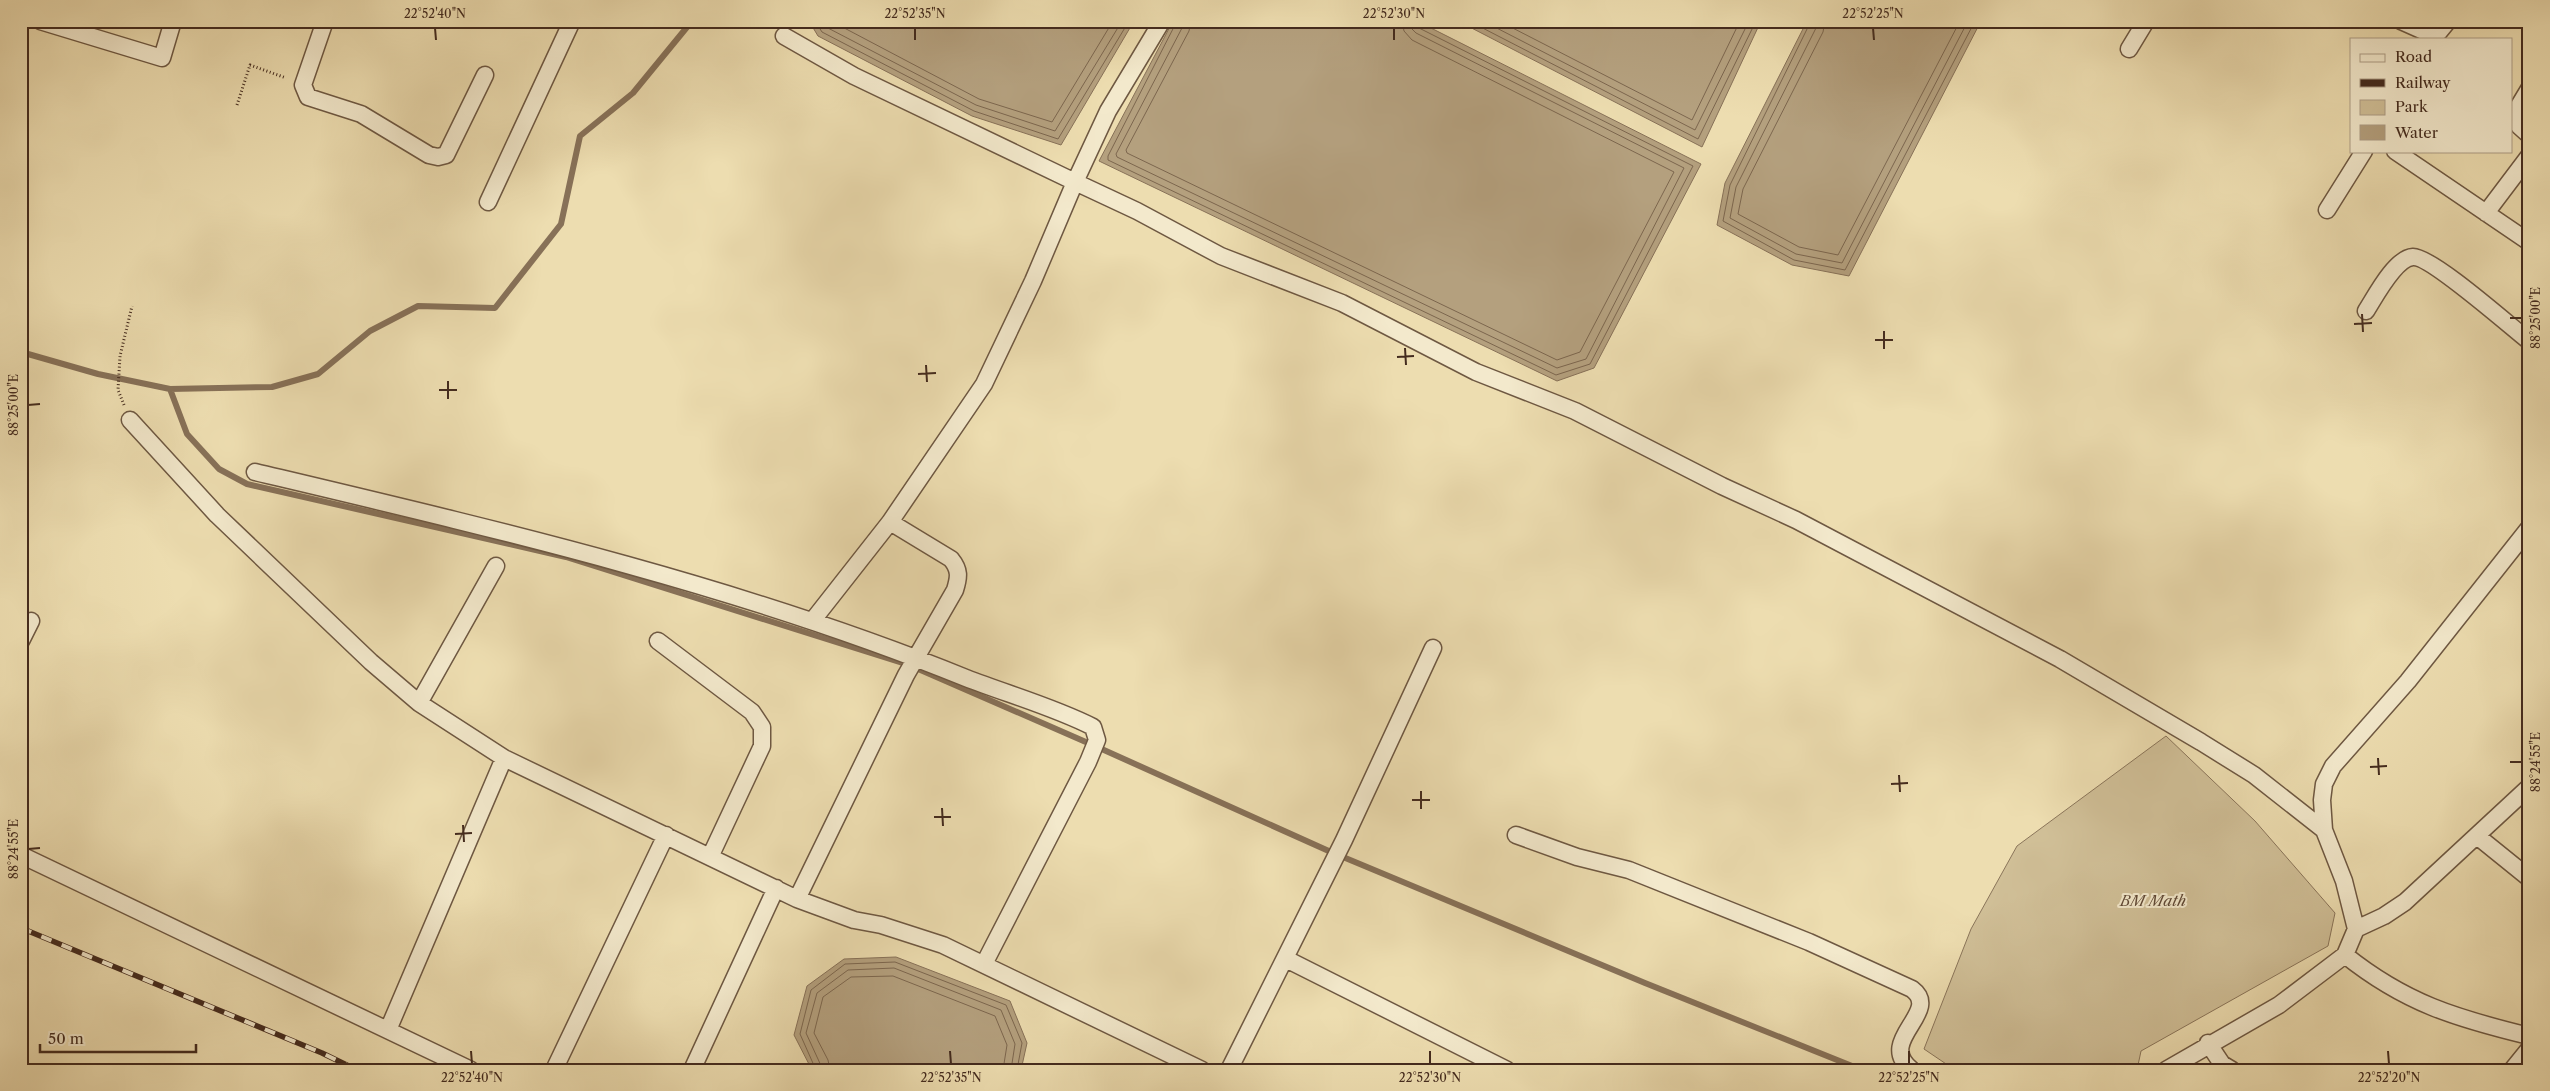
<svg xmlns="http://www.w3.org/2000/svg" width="2550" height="1091" viewBox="0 0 2550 1091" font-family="'Libre Caslon Text',serif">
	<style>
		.green { fill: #d0bf97; stroke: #8a755a }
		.water { fill: #b4a07e; stroke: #877158 }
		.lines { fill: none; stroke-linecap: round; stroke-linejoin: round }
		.shore { stroke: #7c664e; stroke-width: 1 }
		.stream { stroke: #877158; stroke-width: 6 }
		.minor-casing { stroke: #6e5842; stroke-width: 19 }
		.path { stroke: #442b1e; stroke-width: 3; stroke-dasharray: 1 2.5; stroke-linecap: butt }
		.minor { stroke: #f3e9cc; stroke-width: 16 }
		.rail-casing { stroke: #442b1e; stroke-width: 5.5 }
		.rail { stroke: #f3e9cc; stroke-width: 4; stroke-dasharray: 11; stroke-linecap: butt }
		.ticks { fill: none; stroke: #442b1e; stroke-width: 2 }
		.labels { text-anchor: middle; stroke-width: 4; stroke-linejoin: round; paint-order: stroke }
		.park-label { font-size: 15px; font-style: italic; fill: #604936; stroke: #f3e9cc }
		.neatline { fill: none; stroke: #442b1e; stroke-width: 2 }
		.ticks-label { font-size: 12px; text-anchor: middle; fill: #442b1e }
	</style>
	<rect width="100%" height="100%" fill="#edddb0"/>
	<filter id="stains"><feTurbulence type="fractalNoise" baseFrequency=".004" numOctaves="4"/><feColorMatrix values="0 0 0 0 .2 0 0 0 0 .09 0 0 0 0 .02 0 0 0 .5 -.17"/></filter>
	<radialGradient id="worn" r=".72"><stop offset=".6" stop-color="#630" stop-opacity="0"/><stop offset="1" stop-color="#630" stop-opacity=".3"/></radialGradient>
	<path class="green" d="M 2166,736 L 2255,821 L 2335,913 L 2328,946 L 2141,1051 L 2137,1070 L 1955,1070 L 1924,1049 L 1971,929 L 2017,846 Z"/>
	<path class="water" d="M 809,21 L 1134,21 L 1061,145 L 972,116 L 818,36 Z
		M 1173,21 L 1417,21 L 1701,164 L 1594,368 L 1557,381 L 1099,161 Z
		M 1458,21 L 1761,21 L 1702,147 Z
		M 1807,21 L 1981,21 L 1849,276 L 1792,265 L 1717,225 L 1725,183 Z
		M 896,957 L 1010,1001 L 1027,1043 L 1021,1070 L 812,1070 L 794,1035 L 807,986 L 844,959 Z"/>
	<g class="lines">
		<path class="shore" d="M 815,21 L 822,32 L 974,111 L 1058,139 L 1129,21
			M 822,21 L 826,27 L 976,105 L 1055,131 L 1122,21
			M 831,21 L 979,99 L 1052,122 L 1113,21
			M 1177,21 L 1108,156 L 1108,160 L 1556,375 L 1590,364 L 1693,166 L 1419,28 L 1416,21
			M 1183,21 L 1182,28 L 1116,154 L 1117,157 L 1557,368 L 1586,359 L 1684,168 L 1416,33 L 1411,28 L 1410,21
			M 1191,21 L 1189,31 L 1126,150 L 1127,153 L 1557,360 L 1580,352 L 1674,172 L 1412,40 L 1404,31 L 1402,21
			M 1469,21 L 1698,139 L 1756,21
			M 1483,21 L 1695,130 L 1749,21
			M 1499,21 L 1692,120 L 1740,21
			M 1811,21 L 1730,185 L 1723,221 L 1794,260 L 1845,270 L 1975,21
			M 1817,21 L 1816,28 L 1736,187 L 1730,218 L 1796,254 L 1842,263 L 1968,21
			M 1825,21 L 1823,32 L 1743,189 L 1738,214 L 1799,247 L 1838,255 L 1960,21
			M 816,1070 L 800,1034 L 811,990 L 845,964 L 895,962 L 1006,1005 L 1022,1043 L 1017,1070
			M 823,1070 L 806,1033 L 817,993 L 848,970 L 894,968 L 1001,1010 L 1015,1044 L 1011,1070
			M 830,1070 L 828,1060 L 814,1033 L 823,997 L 851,977 L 893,976 L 995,1016 L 1007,1045 L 1003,1070"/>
		<path class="stream" d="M 21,352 L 98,374 L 170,389 L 272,387 L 318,374 L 370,331 L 418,306 L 495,308 L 561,224 L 580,136 L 633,93 L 692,21
			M 170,389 L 187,434 L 219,469 L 247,484 L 566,557 L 909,665 L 1095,746 L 1331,852 L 1645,983 L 1862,1070"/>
		<defs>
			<path id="minor" d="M 40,21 L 162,58 L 173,21
				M 325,21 L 303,85 L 308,97 L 361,114 L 429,155 L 438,157 L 446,155 L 485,75
				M 1162,21 L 1108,111 L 1075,182 L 1137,211 L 1221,256 L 1342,303 L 1476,372 L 1575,411 L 1722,486 L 1796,520 L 2060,659 L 2201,742 L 2254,775 L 2324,830
				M 2401,21 L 2428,33 L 2439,32 L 2448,21
				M 784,36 L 854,76 L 1075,182 L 1033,281 L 984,384 L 890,522 L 813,620
				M 2129,49 L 2146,21
				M 2529,89 L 2514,114 L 2519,126 L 2529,135
				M 2395,151 L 2529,242
				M 488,202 L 572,21
				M 2327,210 L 2364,151
				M 2486,213 L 2529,156
				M 2366,311 C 2375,297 2395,258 2413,257 C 2431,256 2511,327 2529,341
				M 130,420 L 217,515 L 371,662 L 419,703 L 504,758 L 797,899 L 854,920 L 881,925 L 943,945 L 1202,1070
				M 255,472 C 495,529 737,585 966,678 C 1007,694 1054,707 1093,727 L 1097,740 L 1088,762 L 984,964
				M 21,641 L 31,621
				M 658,641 L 752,712 L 762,727 L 762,746 L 710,857
				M 419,703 L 496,566
				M 1516,835 L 1577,857 L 1629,870 L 1809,942 L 1912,989 C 1943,1012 1874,1041 1912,1070
				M 2477,836 L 2529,878
				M 21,855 L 471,1070
				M 797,899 L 906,675 L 955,590 C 959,577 960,570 951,559 L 890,522
				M 2356,929 L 2384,916 L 2405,902 L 2529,787
				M 2345,955 C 2405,1003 2455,1018 2529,1036
				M 1286,959 L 1507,1070
				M 388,1030 L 504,758
				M 2208,1043 L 2222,1064 L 2232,1070
				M 554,1070 L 666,835
				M 692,1070 L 776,888
				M 1229,1070 L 1344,840 L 1433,648
				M 2166,1070 L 2279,1005 L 2345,955 L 2356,929 L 2344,881 L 2324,830 L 2322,800 L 2324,784 L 2333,766 L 2408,681 L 2529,528
				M 2512,1070 L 2529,1049"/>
		</defs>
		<use href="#minor" class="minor-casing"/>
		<path class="path" d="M 237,105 L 250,65 L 286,78
			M 124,405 L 118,390 L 120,356 L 132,306"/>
		<use href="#minor" class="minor"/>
		<defs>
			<path id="rail" d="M 21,928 L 322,1053 L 357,1070"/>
		</defs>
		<use href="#rail" class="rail-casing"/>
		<use href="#rail" class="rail"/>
	</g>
	<path class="ticks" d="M 435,28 L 436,40M 915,28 L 915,40M 1394,28 L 1394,40M 1873,28 L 1874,40M 2362,314 L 2363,332M 2510,318 L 2522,318M 2354,324 L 2372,323M 1884,331 L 1884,349M 1875,340 L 1893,340M 1405,348 L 1406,365M 1397,357 L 1414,356M 926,365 L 927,382M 918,374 L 936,373M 448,381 L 448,399M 439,390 L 457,390M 28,405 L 40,404M 2378,758 L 2379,775M 2510,762 L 2522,762M 2370,767 L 2387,766M 1899,775 L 1900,792M 1891,784 L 1908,783M 1421,791 L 1421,809M 1412,800 L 1430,800M 942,808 L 943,826M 934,817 L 951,817M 463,825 L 464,842M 455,834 L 472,833M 28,849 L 40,848M 471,1051 L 472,1064M 950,1051 L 951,1064M 1430,1051 L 1430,1064M 1909,1051 L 1909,1064M 2388,1051 L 2389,1064"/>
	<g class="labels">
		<g class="park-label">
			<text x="2153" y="906">BM Math</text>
		</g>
	</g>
	<rect width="2550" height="1091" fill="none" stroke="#edddb0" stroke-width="55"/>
	<rect x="2350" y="38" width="162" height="115" fill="#f3e9cc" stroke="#ad9d86"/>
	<rect x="2360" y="54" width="25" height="8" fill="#f3e9cc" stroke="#ad9d86"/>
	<text x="2395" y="62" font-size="15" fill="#442b1e">Road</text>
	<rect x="2360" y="79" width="25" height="8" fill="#442b1e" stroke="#ad9d86"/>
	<text x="2395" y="88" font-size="15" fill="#442b1e">Railway</text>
	<rect x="2360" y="100" width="25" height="15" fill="#d0bf97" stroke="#ad9d86"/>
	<text x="2395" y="112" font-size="15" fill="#442b1e">Park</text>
	<rect x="2360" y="125" width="25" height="15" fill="#b4a07e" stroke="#ad9d86"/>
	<text x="2395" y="138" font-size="15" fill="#442b1e">Water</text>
	<path d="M40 1044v8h156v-8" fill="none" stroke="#442b1e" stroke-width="2.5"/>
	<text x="48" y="1044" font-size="15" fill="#442b1e" stroke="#f3e9cc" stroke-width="4" paint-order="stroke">50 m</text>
	<rect x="28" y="28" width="2494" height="1036" class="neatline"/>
	<g class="ticks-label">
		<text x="435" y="18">22°52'40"N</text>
		<text x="915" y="18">22°52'35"N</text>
		<text x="1394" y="18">22°52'30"N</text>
		<text x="1873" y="18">22°52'25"N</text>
		<text transform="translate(2536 318) rotate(-90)" y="4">88°25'00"E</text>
		<text transform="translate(14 405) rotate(-90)" y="4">88°25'00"E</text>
		<text transform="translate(2536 762) rotate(-90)" y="4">88°24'55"E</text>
		<text transform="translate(14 849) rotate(-90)" y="4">88°24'55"E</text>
		<text x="472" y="1082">22°52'40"N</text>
		<text x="951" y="1082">22°52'35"N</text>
		<text x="1430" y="1082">22°52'30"N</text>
		<text x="1909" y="1082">22°52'25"N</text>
		<text x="2389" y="1082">22°52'20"N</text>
	</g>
	<rect width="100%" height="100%" filter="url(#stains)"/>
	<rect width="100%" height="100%" fill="url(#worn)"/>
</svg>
